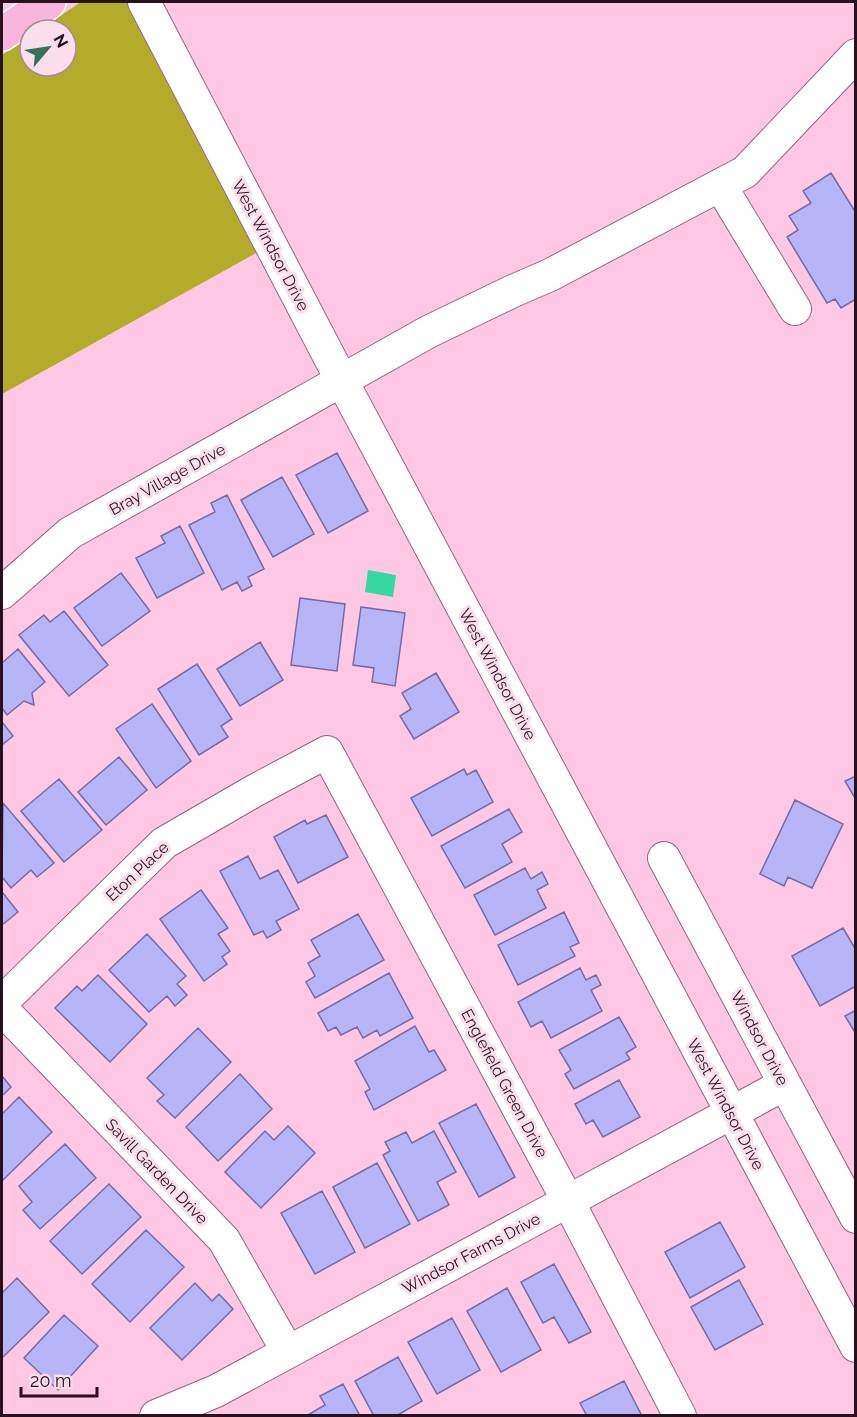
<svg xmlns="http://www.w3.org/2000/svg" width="857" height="1417" viewBox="0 0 857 1417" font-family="Raleway,sans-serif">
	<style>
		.green { fill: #b4ab2b }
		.water { fill: #36d8a2 }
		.building { fill: #b7b5f6; stroke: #6f6ca7; stroke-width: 1.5 }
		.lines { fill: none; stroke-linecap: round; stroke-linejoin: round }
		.minor-casing { stroke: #9c5f82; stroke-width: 34 }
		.major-casing { stroke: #fff; stroke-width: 36 }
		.minor { stroke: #fff; stroke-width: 32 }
		.major { stroke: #f7b5db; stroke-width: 33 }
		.labels { text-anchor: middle; stroke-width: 6; stroke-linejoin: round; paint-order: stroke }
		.street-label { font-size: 16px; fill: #28101e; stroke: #fadeec }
	</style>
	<rect width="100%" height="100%" fill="#fec7e4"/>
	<path class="green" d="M 81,2 L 128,2 L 258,252 L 2,394 L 2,55 L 30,36 L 30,66 L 66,66 L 66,30 L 39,30 Z"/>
	<path class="water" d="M 368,570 L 396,575 L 393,597 L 365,592 Z"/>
	<path class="building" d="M 831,173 L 856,213 L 856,299 L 841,308 L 835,299 L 827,303 L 787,237 L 798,230 L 789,216 L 811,203 L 803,191 Z
		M 337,453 L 368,511 L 328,533 L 296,475 Z
		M 282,477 L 314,534 L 273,557 L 241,500 Z
		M 227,495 L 264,569 L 248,577 L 252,586 L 242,591 L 237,582 L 222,590 L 189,525 L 215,512 L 211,503 Z
		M 180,526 L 204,573 L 157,598 L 136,558 L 165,543 L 161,536 Z
		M 121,573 L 150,611 L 102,646 L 74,608 Z
		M 300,598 L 345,604 L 337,671 L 291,665 Z
		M 361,607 L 405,613 L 395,686 L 372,682 L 374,668 L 353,665 Z
		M 64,611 L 108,665 L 69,696 L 19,635 L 44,615 L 50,622 Z
		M 260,642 L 283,680 L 240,706 L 217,669 Z
		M 18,649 L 45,682 L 32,693 L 34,705 L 24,701 L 7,715 L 2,708 L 2,663 Z
		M 197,664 L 232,719 L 221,726 L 228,737 L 199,755 L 158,689 Z
		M 436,673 L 459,712 L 414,739 L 400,716 L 411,709 L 402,693 Z
		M 152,704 L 191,761 L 156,788 L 116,729 Z
		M 2,722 L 13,736 L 2,745 Z
		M 119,757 L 147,790 L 106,825 L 78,792 Z
		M 464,769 L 467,775 L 476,770 L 493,802 L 432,836 L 411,798 Z
		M 856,776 L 856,800 L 845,781 Z
		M 59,779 L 102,830 L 64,862 L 21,811 Z
		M 795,800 L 843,824 L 812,888 L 788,877 L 784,886 L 760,874 Z
		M 3,803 L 54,863 L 37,877 L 31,870 L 11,888 L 2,877 Z
		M 509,809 L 522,832 L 502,844 L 512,862 L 465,888 L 441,846 Z
		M 326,815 L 348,857 L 298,883 L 274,837 L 305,820 L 307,824 Z
		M 248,856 L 260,879 L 278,870 L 299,909 L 276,921 L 281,930 L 267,938 L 263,931 L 254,935 L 220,871 Z
		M 525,868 L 531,879 L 542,872 L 548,884 L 537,890 L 546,908 L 495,935 L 474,895 Z
		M 201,890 L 228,928 L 218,934 L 230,951 L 222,957 L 227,964 L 204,981 L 160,919 Z
		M 2,892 L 18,912 L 2,925 Z
		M 564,912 L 579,943 L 570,947 L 575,956 L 518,985 L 498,945 Z
		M 358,914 L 384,960 L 315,998 L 306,982 L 315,976 L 308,963 L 320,956 L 311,940 Z
		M 843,928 L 856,950 L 856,986 L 820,1006 L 792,956 Z
		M 147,934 L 186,976 L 177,984 L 187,995 L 175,1006 L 167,996 L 149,1012 L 109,970 Z
		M 580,968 L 586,980 L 596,975 L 601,985 L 591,990 L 602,1011 L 551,1038 L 542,1021 L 531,1027 L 518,1002 Z
		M 389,973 L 413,1018 L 380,1036 L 377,1030 L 363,1038 L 357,1027 L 341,1035 L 336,1027 L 328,1031 L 318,1013 Z
		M 98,975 L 147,1024 L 110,1062 L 55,1008 L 77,986 L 82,991 Z
		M 856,1010 L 856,1034 L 845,1016 Z
		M 619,1017 L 636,1047 L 626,1053 L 630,1059 L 574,1089 L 565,1074 L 571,1070 L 559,1050 Z
		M 415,1026 L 429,1052 L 434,1050 L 446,1070 L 374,1110 L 365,1092 L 370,1089 L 355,1061 Z
		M 198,1028 L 231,1062 L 175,1118 L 157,1101 L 164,1095 L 147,1078 Z
		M 240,1074 L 272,1109 L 218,1161 L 186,1127 Z
		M 2,1076 L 11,1087 L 2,1096 Z
		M 619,1080 L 640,1117 L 603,1137 L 593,1120 L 586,1124 L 575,1104 Z
		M 19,1097 L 52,1132 L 2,1181 L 2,1114 Z
		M 476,1104 L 515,1177 L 479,1197 L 439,1123 Z
		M 288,1126 L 315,1153 L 261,1208 L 225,1172 L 265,1131 L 274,1140 Z
		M 434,1131 L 456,1172 L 437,1182 L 449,1205 L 418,1221 L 383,1155 L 390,1151 L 385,1142 L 406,1132 L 412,1143 Z
		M 65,1144 L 96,1178 L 40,1229 L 23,1210 L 32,1202 L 19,1186 Z
		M 377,1163 L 410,1224 L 365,1248 L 333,1187 Z
		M 109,1184 L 141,1217 L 82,1274 L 50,1241 Z
		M 322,1191 L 355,1252 L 315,1274 L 281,1213 Z
		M 720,1222 L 745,1267 L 690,1298 L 665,1252 Z
		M 146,1230 L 184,1267 L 130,1322 L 92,1284 Z
		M 554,1264 L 591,1332 L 569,1343 L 554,1317 L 543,1323 L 521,1282 Z
		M 17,1278 L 49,1312 L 2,1358 L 2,1293 Z
		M 739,1280 L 763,1324 L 715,1350 L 691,1307 Z
		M 195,1283 L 212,1301 L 219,1294 L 233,1309 L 182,1360 L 150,1328 Z
		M 507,1288 L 541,1350 L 501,1372 L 467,1311 Z
		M 64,1315 L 98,1346 L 58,1390 L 24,1358 Z
		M 452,1318 L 480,1370 L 437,1394 L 408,1342 Z
		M 398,1357 L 422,1401 L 396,1416 L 374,1416 L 355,1381 Z
		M 624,1381 L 642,1416 L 587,1416 L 580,1403 Z
		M 343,1384 L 360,1416 L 306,1416 L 325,1405 L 320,1396 Z"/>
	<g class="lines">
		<defs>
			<path id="minor" d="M 144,2 L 342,381 L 856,1346
				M 720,185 L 795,309
				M 2,593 L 70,533 L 428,332 L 513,291 L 550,275 L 745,172 L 856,55
				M 664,858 L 856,1217
				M 2,1002 L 164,843 L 254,791 L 327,752 L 568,1201 L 680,1416
				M 2,1009 L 224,1240 L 288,1352
				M 156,1416 L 216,1391 L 785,1084"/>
			<path id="major" d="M 2,34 L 49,2"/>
		</defs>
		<use href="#minor" class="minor-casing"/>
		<use href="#major" class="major-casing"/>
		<use href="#minor" class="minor"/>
		<use href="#major" class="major"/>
	</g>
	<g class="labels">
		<g class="street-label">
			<text transform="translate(271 245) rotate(62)" y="6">West Windsor Drive</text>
			<text transform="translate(167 479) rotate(-29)" y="6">Bray Village Drive</text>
			<text transform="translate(498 674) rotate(62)" y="6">West Windsor Drive</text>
			<text transform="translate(137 871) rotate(-43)" y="6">Eton Place</text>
			<text transform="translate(760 1038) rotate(62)" y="6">Windsor Drive</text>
			<text transform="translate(505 1083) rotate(62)" y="6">Englefield Green Drive</text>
			<text transform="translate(726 1104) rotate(62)" y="6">West Windsor Drive</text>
			<text transform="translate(157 1171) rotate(46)" y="6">Savill Garden Drive</text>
			<text transform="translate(471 1253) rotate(-28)" y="6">Windsor Farms Drive</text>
		</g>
	</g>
	<rect width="857" height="1417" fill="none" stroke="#28101e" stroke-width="6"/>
	<g transform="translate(48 48) rotate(61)"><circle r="28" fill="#fadeec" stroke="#a68c9a" stroke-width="1.5"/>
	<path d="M0-4.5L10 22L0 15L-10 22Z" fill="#37715a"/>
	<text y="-9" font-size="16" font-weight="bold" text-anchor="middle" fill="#28101e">N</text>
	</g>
	<path d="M21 1387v9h76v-9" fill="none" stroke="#28101e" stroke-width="3"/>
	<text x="30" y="1387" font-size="18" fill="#28101e" stroke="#fadeec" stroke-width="4.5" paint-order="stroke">20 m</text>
</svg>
